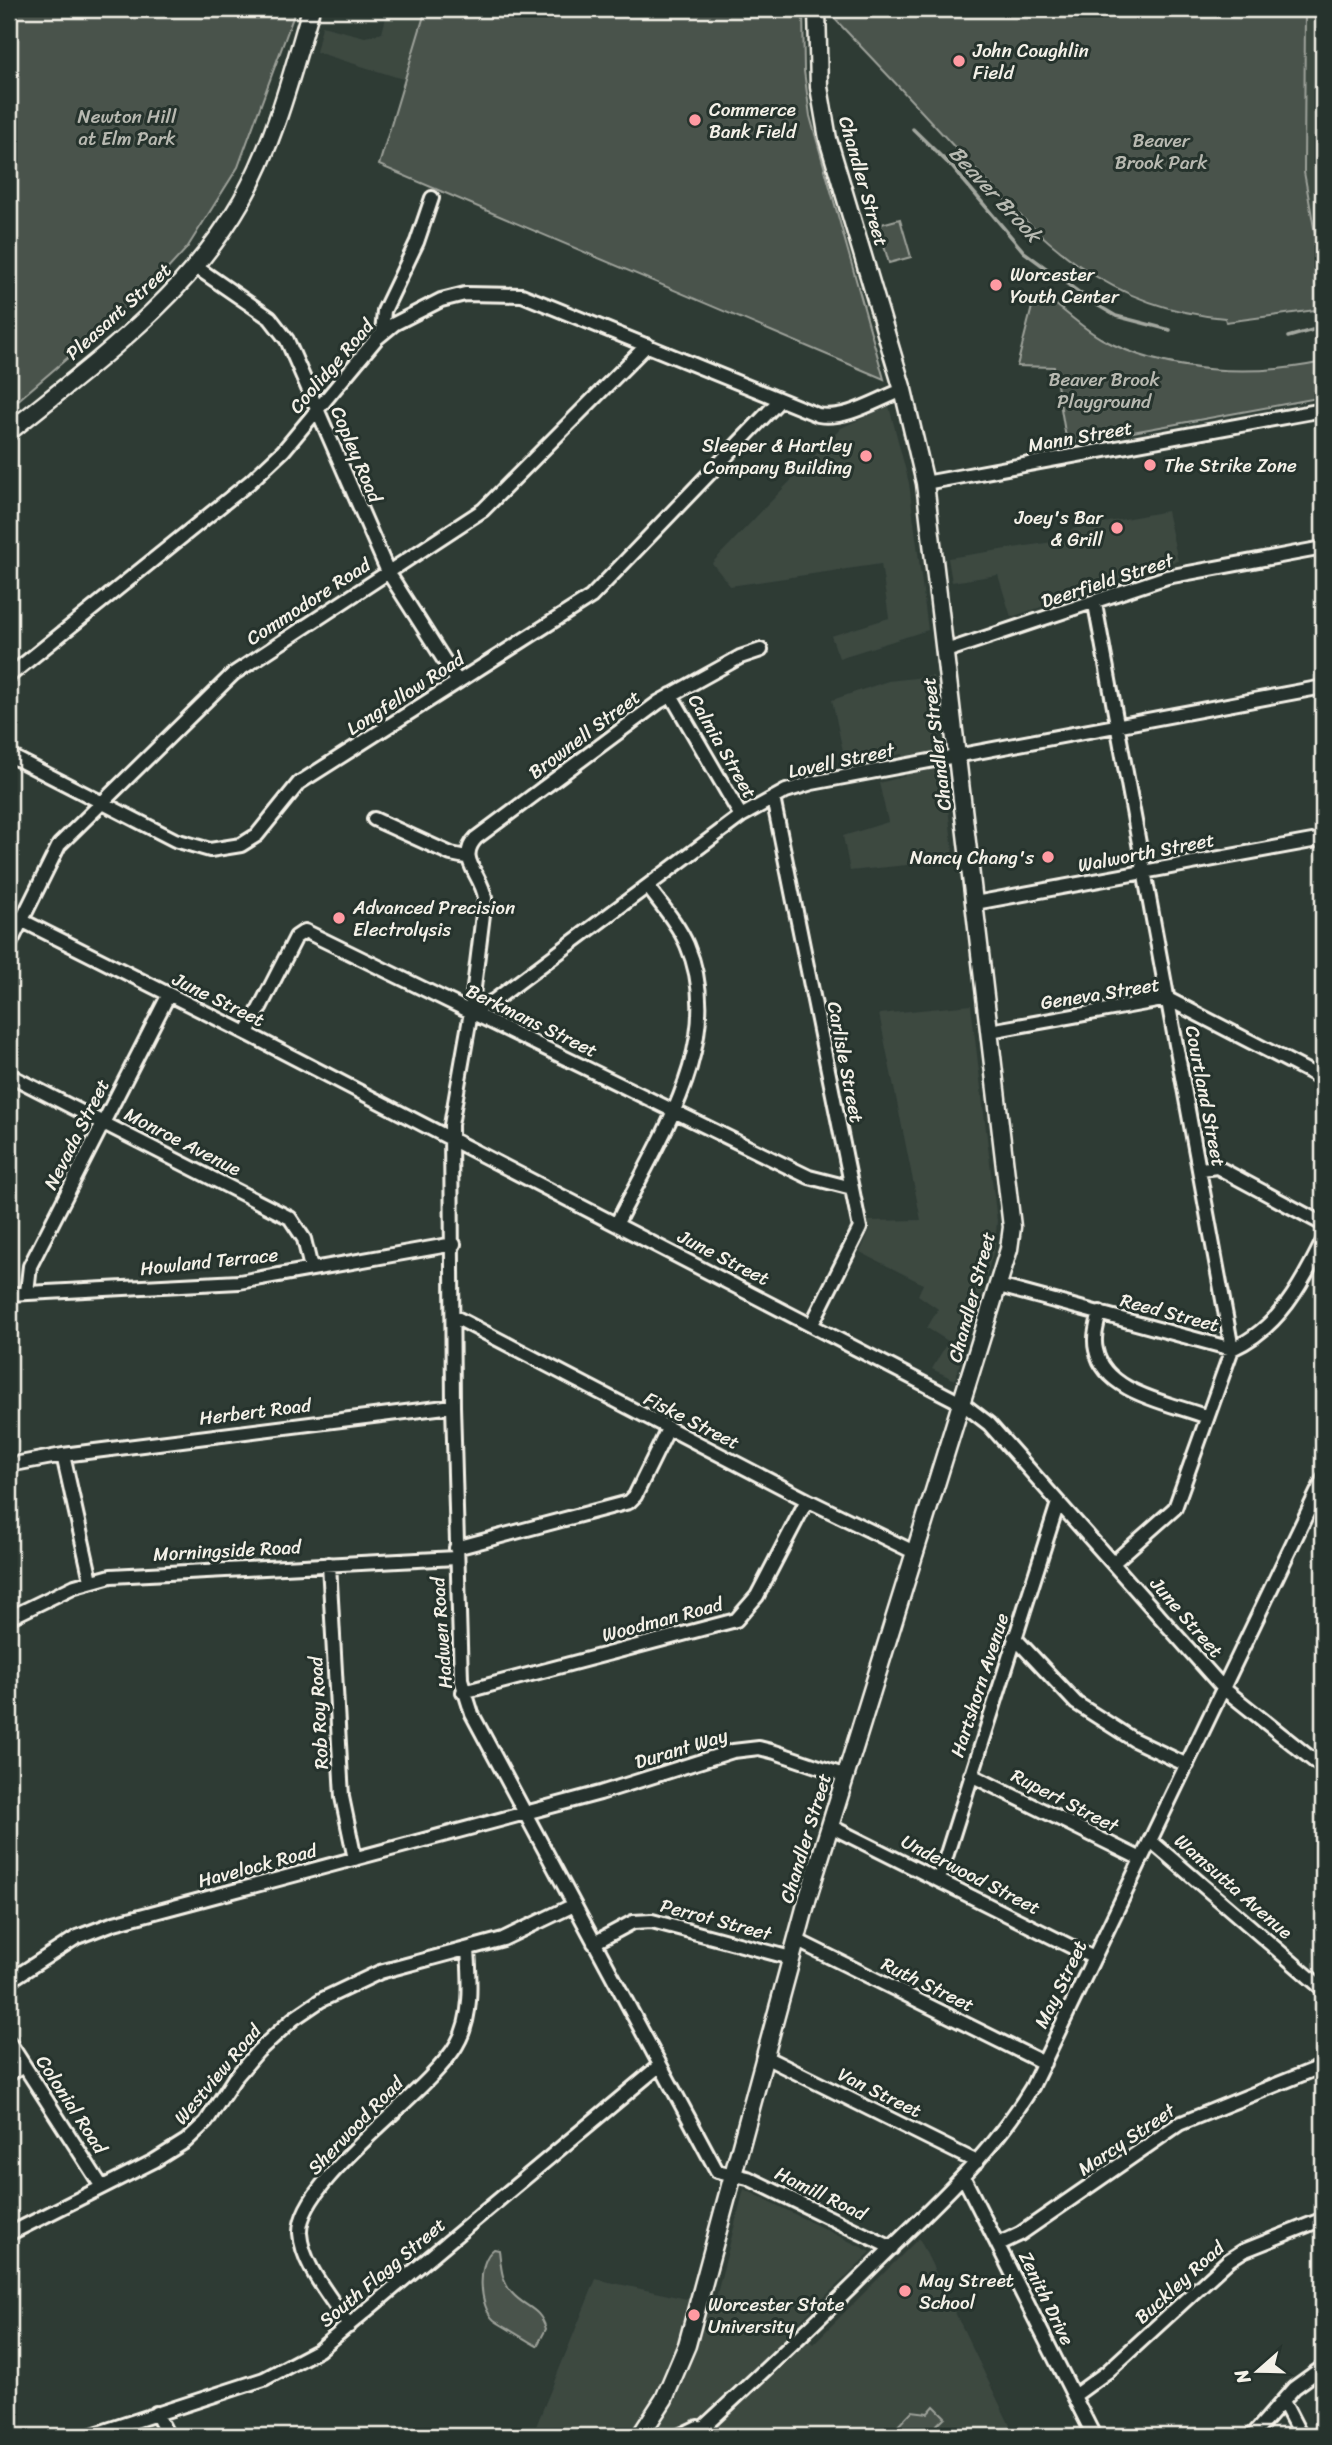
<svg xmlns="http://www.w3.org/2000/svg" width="1332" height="2445" viewBox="0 0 1332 2445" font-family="Sriracha,sans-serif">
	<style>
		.built { fill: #3c4841 }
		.green { fill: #48524c; stroke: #9ea29a; stroke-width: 2 }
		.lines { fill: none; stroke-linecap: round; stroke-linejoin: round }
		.stream { stroke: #a4a8a0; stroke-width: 3.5 }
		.minor-casing { stroke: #f4f1e8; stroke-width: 18 }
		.major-casing { stroke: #f4f1e8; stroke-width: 21 }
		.minor { stroke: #26332d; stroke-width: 12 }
		.major { stroke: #26332d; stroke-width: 16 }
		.poi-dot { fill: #ff9aa2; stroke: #26332d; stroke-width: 2.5 }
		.labels { text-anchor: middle; stroke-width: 6; stroke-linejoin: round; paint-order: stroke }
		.poi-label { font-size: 19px; fill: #f4f1e8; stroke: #26332d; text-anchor: start }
		.park-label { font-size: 19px; fill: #b8b9b1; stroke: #26332d }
		.street-label { font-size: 19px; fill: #f4f1e8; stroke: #26332d }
		.water-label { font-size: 21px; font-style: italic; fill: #b8bab2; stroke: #26332d }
	</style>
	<rect width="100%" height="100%" fill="#2e3b34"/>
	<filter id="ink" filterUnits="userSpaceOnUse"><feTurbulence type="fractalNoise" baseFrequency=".0143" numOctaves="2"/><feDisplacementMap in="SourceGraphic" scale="14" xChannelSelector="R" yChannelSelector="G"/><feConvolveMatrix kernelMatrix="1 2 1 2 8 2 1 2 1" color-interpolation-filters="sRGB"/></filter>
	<g filter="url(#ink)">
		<path class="built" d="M 388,9 L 426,9 L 406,80 L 316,52 L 322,26 L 365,37 L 382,33 Z
			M 1305,9 L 1323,9 L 1323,278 L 1304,181 Z
			M 889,406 L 909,483 L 928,630 L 839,658 L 831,636 L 889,618 L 881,564 L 730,586 L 712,563 L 841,428 Z
			M 1167,511 L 1178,561 L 1145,568 L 1087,592 L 1011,617 L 998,575 L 952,582 L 948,558 L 1072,539 L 1071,529 Z
			M 933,676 L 954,860 L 850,871 L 843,836 L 888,822 L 879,783 L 906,776 L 902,754 L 846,765 L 832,700 L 888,681 Z
			M 971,1005 L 997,1221 L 995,1247 L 955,1380 L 932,1369 L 948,1341 L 927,1328 L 938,1309 L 918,1295 L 923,1284 L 860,1252 L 870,1230 L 867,1221 L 921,1220 L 879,1014 Z
			M 744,2189 L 871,2252 L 796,2325 L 813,2344 L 919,2238 L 1015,2436 L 532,2436 L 596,2279 L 714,2305 Z"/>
		<path class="green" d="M 9,9 L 296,9 L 238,167 L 187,248 L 154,284 L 9,408 Z
			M 426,9 L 803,9 L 804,71 L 810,116 L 884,379 L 379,165 Z
			M 878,9 L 1305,9 L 1304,172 L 1323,278 L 1323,309 L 1226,322 L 1225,318 C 1102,308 1038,236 959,152 C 917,106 875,61 832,16 L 832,13 Z
			M 900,219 L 911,257 L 889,263 L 878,225 Z
			M 1034,299 L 1042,305 L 1051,301 C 1067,313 1085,330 1102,339 C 1168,374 1252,377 1323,362 L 1323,397 L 1067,444 L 1054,367 L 1017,366 Z
			M 494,2249 L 499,2250 C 501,2265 501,2281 512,2293 C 525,2308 540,2307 546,2329 L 537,2346 C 533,2344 498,2323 494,2320 C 479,2307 476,2262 494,2249 Z
			M 934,2406 L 945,2417 L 925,2436 L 900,2436 L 894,2430 L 912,2411 L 928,2413 Z"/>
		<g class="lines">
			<path class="stream" d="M 913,129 L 953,168 L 1024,252 L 1092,302 L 1116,316 L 1170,330
				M 1288,337 L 1323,327"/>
			<defs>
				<path id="minor" d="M 196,267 L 270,318 L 287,340 L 388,572 L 458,682
					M 382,334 L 384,311 L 417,242 L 432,198
					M 925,483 L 1323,410
					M 1095,604 L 1232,1349 L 1175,1508 L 1113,1563
					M 761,650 L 740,657 L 659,702 L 476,838 C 456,859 482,874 485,898 L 471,1012 L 451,1125 L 453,1406 L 461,1679 L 472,1714 L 717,2171 L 748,2178 L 892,2248
					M 946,651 L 1167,577 L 1323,548
					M 9,676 L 250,482 L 283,451 L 377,338 L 394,324 L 441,300 L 465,294 L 522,295 L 818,415 C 847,420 876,400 903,390
					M 671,695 L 741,816
					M 9,755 L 175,840 L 210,850 L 241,845 L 257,835 L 299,783 L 591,597 L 779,401
					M 773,798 L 860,1228 L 812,1324
					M 374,819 L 451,854 L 466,857
					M 975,903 L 1323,839
					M 9,914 L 252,1036 L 963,1404 L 989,1424 L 1224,1689 L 1323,1768
					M 9,946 L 59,845 L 233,674 L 483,510 L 647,345
					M 471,1012 L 495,1000 L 741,816 L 786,791 L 812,783 L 1323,687
					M 990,1031 L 1168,999 L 1323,1079
					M 247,1033 L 296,937 L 305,931 L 809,1177 L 852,1188
					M 9,1075 L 290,1218 L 304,1239 L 311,1268
					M 1201,1169 L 1217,1167 L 1323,1224
					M 617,1223 C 658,1141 728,1040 687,945 C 678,924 662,906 648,887
					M 999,1286 L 1232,1349 C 1279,1328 1302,1284 1323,1241
					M 27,1292 L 30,1266 L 168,996
					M 9,1294 L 239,1282 L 454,1244
					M 1100,1312 C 1097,1325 1093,1338 1096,1350 C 1105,1394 1172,1403 1207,1417
					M 453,1316 L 807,1500 L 916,1553
					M 63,1455 L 453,1406
					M 9,1465 L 63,1455 L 91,1580
					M 456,1548 L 629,1502 L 635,1496 L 668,1429
					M 329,1564 L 342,1797 L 355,1859
					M 9,1618 L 75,1586 L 111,1576 L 456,1558
					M 1014,1637 L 1076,1703 L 1134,1740 L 1187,1765
					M 463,1692 L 736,1620 L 757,1596 L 807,1500
					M 971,1775 L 1141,1859
					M 830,1826 L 1094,1958
					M 1151,1841 L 1323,1989
					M 939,1879 L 1058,1503
					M 796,1940 L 1044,2063
					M 594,1943 L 633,1922 L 652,1921 L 791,1958
					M 9,1981 L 77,1937 L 114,1923 L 600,1793 L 733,1751 L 759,1748 L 775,1752 L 846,1776
					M 9,2042 L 102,2187
					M 765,2057 L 977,2162
					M 9,2074 L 24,2066
					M 964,2178 L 1094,2436
					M 9,2234 L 154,2161 L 186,2141 L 206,2122 L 234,2079 L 258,2051 L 293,2019 L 321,2000 L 380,1972 L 503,1939 L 574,1905
					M 999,2244 L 1020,2234 L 1179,2124 L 1323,2066
					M 349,2326 C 332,2298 302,2266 300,2233 C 298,2180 429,2094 457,2044 C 473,2017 470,1979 468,1950
					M 1074,2396 L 1107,2372 L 1229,2260 L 1243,2251 L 1323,2219
					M 1283,2401 L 1301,2436
					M 156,2413 L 168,2436
					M 89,2436 L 264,2379 L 319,2350 L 659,2066
					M 679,2436 L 698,2427
					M 694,2436 C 762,2373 829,2310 895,2244 C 946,2194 995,2149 1032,2087 L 1323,1480
					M 1252,2436 L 1294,2388 L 1323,2367"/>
				<path id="major" d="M 9,432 C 94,363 187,297 242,200 C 275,141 292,73 311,9
					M 640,2436 L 664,2399 L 687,2345 L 808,1897 L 1009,1249 L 1012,1227 L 925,483 L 903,390 L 828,139 L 819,87 L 817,9"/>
			</defs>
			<use href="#minor" class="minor-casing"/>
			<use href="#major" class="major-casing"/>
			<use href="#minor" class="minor"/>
			<use href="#major" class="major"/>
		</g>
	</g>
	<g class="poi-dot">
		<circle cx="959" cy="61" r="7"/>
		<circle cx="695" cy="120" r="7"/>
		<circle cx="996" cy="285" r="7"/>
		<circle cx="866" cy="456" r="7"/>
		<circle cx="1150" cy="465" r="7"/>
		<circle cx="1117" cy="528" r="7"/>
		<circle cx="1048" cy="857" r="7"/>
		<circle cx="339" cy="918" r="7"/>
		<circle cx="905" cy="2291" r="7"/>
		<circle cx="694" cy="2315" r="7"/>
	</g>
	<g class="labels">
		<g class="poi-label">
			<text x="973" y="57">John Coughlin<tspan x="973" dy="22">Field</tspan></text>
			<text x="709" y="116">Commerce<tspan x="709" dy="22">Bank Field</tspan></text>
			<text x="1010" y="281">Worcester<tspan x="1010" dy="22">Youth Center</tspan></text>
			<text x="852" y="452" text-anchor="end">Sleeper &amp; Hartley<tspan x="852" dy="22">Company Building</tspan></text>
			<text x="1164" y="472">The Strike Zone</text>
			<text x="1103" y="524" text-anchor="end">Joey's Bar<tspan x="1103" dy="22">&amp; Grill</tspan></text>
			<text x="1034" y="864" text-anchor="end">Nancy Chang's</text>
			<text x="353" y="914">Advanced Precision<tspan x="353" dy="22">Electrolysis</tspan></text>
			<text x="919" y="2287">May Street<tspan x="919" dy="22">School</tspan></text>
			<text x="708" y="2311">Worcester State<tspan x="708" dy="22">University</tspan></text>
		</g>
		<g class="park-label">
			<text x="127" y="123">Newton Hill<tspan x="127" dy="22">at Elm Park</tspan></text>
			<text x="1161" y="147">Beaver<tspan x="1161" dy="22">Brook Park</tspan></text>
			<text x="1104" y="386">Beaver Brook<tspan x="1104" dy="22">Playground</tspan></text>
		</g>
		<g class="street-label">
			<text transform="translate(864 181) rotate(74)" y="7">Chandler Street</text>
			<text transform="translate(118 311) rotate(-42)" y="7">Pleasant Street</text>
			<text transform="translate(331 366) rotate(-49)" y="7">Coolidge Road</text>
			<text transform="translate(1080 436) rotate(-10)" y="7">Mann Street</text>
			<text transform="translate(357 454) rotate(67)" y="7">Copley Road</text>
			<text transform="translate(1107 580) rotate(-18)" y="7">Deerfield Street</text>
			<text transform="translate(308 601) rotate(-33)" y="7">Commodore Road</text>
			<text transform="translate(405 693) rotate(-33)" y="7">Longfellow Road</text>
			<text transform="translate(584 734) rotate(-37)" y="7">Brownell Street</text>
			<text transform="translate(936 744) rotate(-97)" y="7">Chandler Street</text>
			<text transform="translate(723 746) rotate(60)" y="7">Calmia Street</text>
			<text transform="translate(841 760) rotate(-12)" y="7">Lovell Street</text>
			<text transform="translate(1146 852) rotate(-11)" y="7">Walworth Street</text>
			<text transform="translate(1100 993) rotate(-9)" y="7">Geneva Street</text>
			<text transform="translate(219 999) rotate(26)" y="7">June Street</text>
			<text transform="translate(532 1020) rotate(26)" y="7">Berkmans Street</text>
			<text transform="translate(846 1062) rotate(79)" y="7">Carlisle Street</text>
			<text transform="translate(1206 1096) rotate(79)" y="7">Courtland Street</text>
			<text transform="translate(76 1134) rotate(-63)" y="7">Nevada Street</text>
			<text transform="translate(183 1141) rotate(27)" y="7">Monroe Avenue</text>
			<text transform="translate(724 1257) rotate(27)" y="7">June Street</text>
			<text transform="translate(209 1261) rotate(-6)" y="7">Howland Terrace</text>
			<text transform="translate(971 1297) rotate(-75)" y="7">Chandler Street</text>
			<text transform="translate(1170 1312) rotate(15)" y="7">Reed Street</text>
			<text transform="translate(255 1411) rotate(-7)" y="7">Herbert Road</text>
			<text transform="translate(692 1420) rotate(27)" y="7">Fiske Street</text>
			<text transform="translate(227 1550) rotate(-3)" y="7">Morningside Road</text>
			<text transform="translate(1187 1617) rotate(49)" y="7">June Street</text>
			<text transform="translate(662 1619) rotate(-15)" y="7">Woodman Road</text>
			<text transform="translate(441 1633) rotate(-94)" y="7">Hadwen Road</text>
			<text transform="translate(979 1685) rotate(-72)" y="7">Hartshorn Avenue</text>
			<text transform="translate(318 1713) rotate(-93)" y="7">Rob Roy Road</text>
			<text transform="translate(681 1748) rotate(-17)" y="7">Durant Way</text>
			<text transform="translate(1065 1800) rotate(27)" y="7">Rupert Street</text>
			<text transform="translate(805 1838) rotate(-73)" y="7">Chandler Street</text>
			<text transform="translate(257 1865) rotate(-15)" y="7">Havelock Road</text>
			<text transform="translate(971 1874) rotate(27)" y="7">Underwood Street</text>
			<text transform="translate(1234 1886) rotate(41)" y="7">Wamsutta Avenue</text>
			<text transform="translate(716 1919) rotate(15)" y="7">Perrot Street</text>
			<text transform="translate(928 1984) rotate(26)" y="7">Ruth Street</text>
			<text transform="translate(1060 1984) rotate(-64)" y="7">May Street</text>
			<text transform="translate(217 2074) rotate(-50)" y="7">Westview Road</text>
			<text transform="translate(880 2092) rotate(26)" y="7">Van Street</text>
			<text transform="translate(72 2104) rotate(57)" y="7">Colonial Road</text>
			<text transform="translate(355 2125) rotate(-46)" y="7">Sherwood Road</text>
			<text transform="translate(1126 2139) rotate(-34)" y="7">Marcy Street</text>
			<text transform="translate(821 2193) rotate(26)" y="7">Hamill Road</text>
			<text transform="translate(382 2272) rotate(-40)" y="7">South Flagg Street</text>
			<text transform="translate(1179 2282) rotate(-42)" y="7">Buckley Road</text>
			<text transform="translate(1047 2298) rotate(64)" y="7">Zenith Drive</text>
		</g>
		<g class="water-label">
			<text transform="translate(995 194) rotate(47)" y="7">Beaver Brook</text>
		</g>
	</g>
	<rect width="1332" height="2445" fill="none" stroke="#26332d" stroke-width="35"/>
	<rect x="18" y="18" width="1297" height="2410" fill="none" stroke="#f4f1e8" stroke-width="2.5" filter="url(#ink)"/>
	<g transform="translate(1258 2371) rotate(250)" stroke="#26332d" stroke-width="5" paint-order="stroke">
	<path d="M0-5L12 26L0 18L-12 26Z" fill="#f4f1e8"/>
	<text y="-10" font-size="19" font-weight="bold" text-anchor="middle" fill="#f4f1e8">N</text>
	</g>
</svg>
